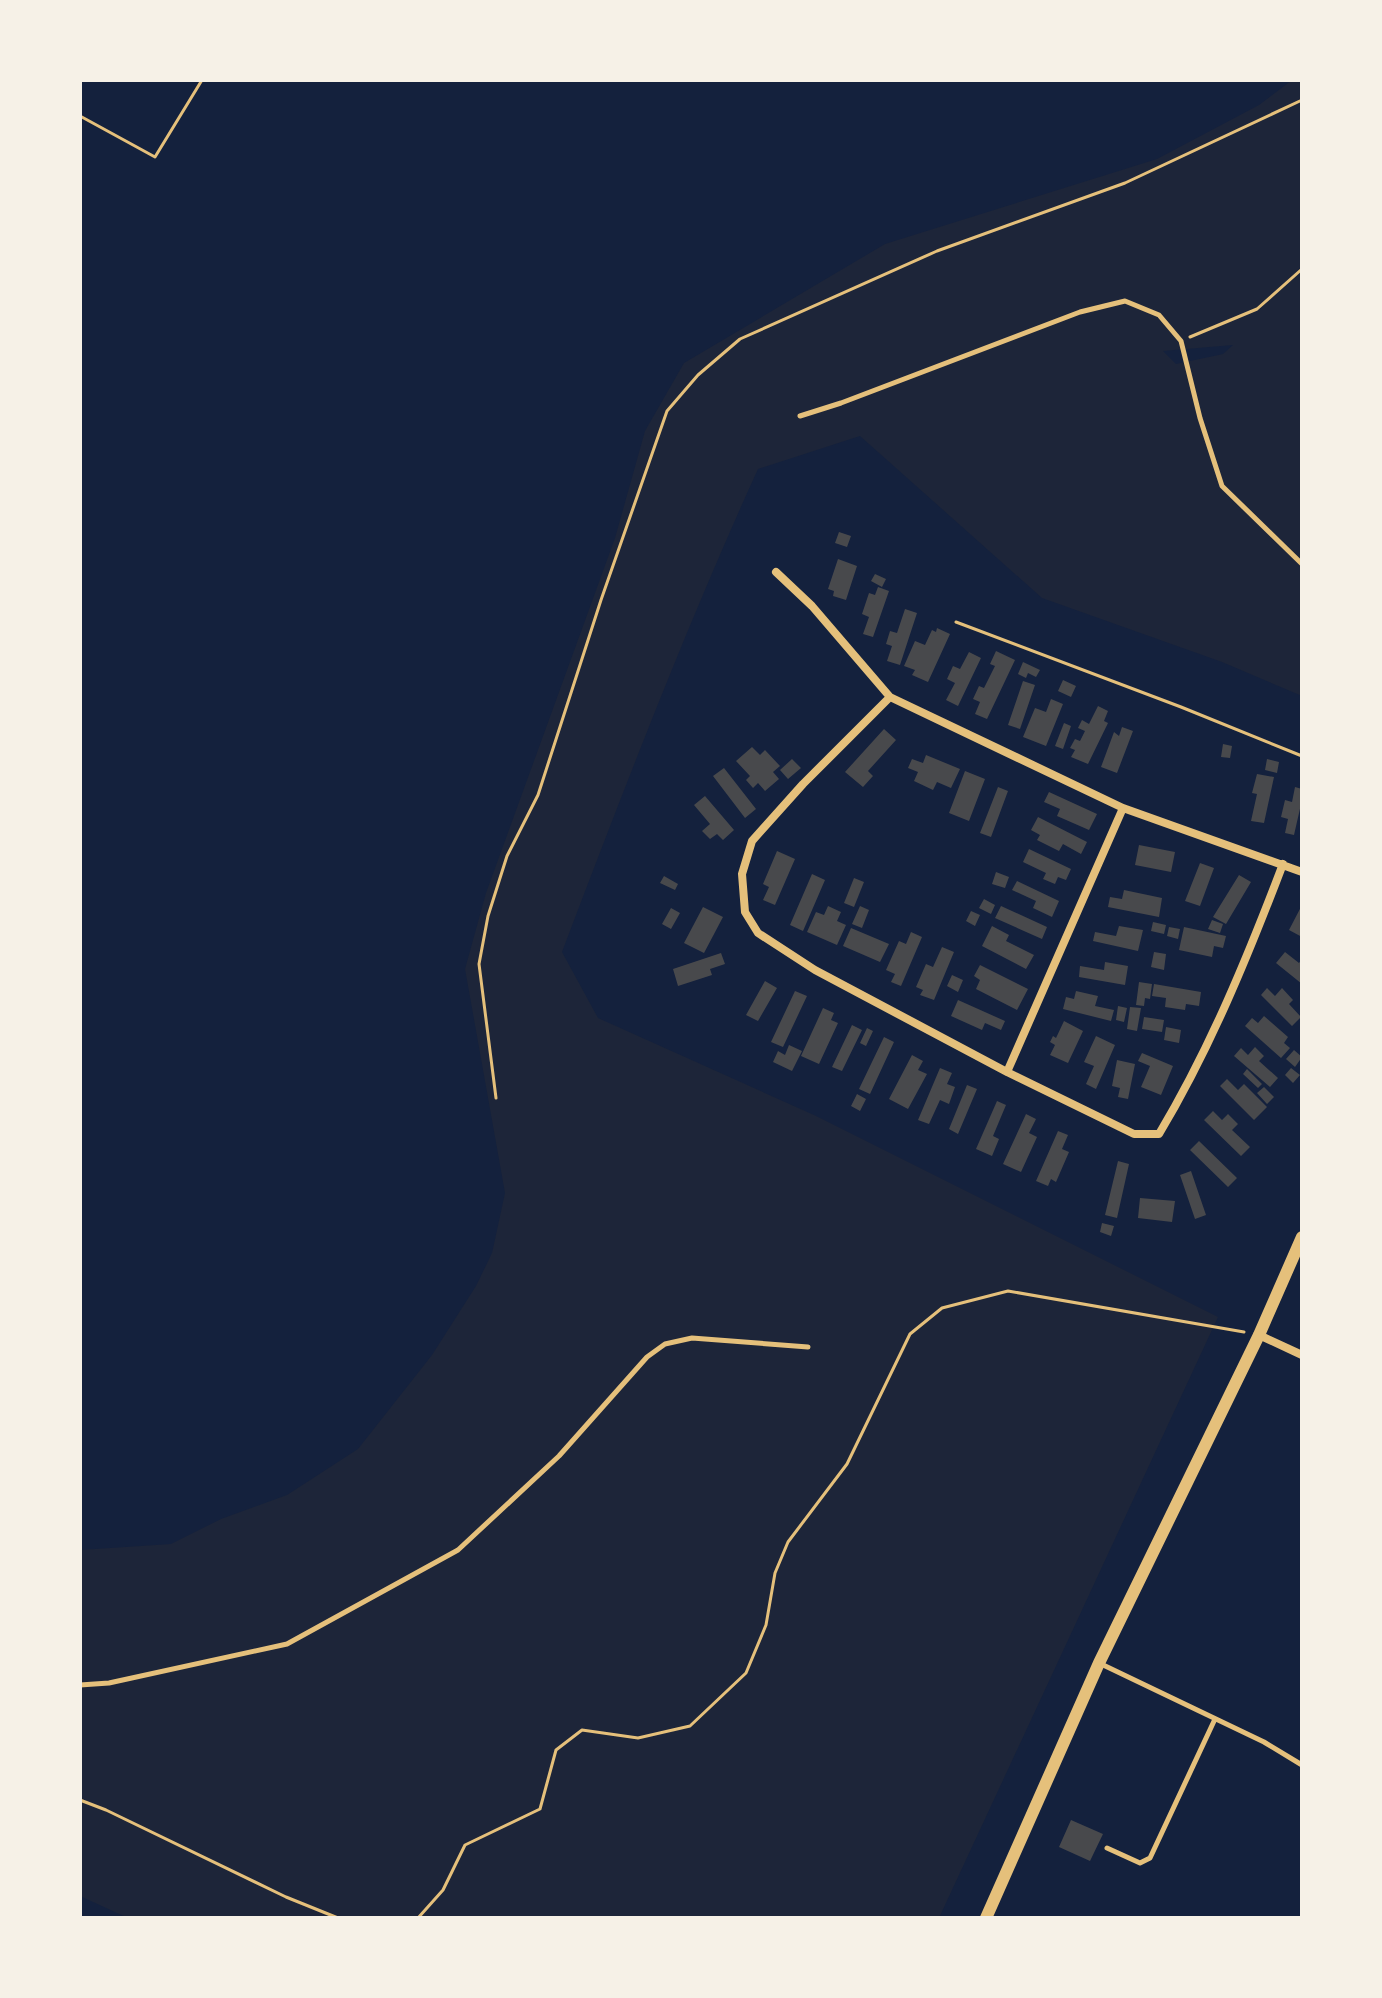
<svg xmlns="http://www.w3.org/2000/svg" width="1382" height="1998" viewBox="0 0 1382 1998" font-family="Rubik,sans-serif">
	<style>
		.green { fill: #1d2539; fill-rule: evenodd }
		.building { fill: #48494c }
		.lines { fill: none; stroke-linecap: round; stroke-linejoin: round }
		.path { stroke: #e5c07b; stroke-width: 3 }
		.service { stroke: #e5c07b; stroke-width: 5 }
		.minor { stroke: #e5c07b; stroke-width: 8 }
		.tertiary { stroke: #e5c07b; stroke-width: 12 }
	</style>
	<rect width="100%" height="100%" fill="#14213d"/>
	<path class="green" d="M 1292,80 L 1302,80 L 1302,696 L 1222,662 L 1042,598 L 860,436 L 758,469 C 686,627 624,789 562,952 L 598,1018 L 814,1115 L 1218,1317 L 939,1918 L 128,1918 L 80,1896 L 80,1550 L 171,1544 L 221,1519 L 287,1495 L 358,1449 L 432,1355 L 476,1286 L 492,1253 L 505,1193 L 465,969 L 486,893 L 615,538 L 645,431 L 684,363 L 885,244 L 1157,159 L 1259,105 ZM 1233,345 L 1223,354 L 1176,364 L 1163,351 Z"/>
	<path class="building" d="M 839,532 L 851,536 L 847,547 L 835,543 Z
		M 838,559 L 857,566 L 846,600 L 833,596 L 834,591 L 828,589 Z
		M 875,574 L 886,579 L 882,587 L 871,581 Z
		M 878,587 L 889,591 L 873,637 L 863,634 L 869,617 L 862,614 L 869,593 L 875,595 Z
		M 905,609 L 917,613 L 900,665 L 887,661 L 892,646 L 886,644 L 890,631 L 897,633 Z
		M 937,628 L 950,634 L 928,682 L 912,675 L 915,670 L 904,666 L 915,641 L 925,645 L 932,630 L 936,632 Z
		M 996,651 L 1015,660 L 987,719 L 975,714 L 980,702 L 973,699 L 979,686 L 984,688 L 995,666 L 990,664 Z
		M 969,652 L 981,658 L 958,706 L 946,700 L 955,683 L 947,679 L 953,666 L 960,669 Z
		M 1023,662 L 1040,670 L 1036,677 L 1028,673 L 1026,678 L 1018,674 Z
		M 1063,680 L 1076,686 L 1071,697 L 1058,691 Z
		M 1023,681 L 1035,685 L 1020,729 L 1008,725 Z
		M 1051,699 L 1063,704 L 1046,746 L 1023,737 L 1035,708 L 1046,712 Z
		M 1098,706 L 1108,711 L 1104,721 L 1108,723 L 1088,764 L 1071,757 L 1075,750 L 1070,748 L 1075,739 L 1080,741 L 1085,731 L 1078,728 L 1082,720 L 1089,724 Z
		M 1064,723 L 1071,726 L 1063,749 L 1055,746 Z
		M 1122,727 L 1133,731 L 1117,773 L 1101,767 L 1114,732 L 1119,736 Z
		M 884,729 L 896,740 L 868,771 L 873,776 L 863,787 L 845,772 Z
		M 1223,744 L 1232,746 L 1230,758 L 1221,757 Z
		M 752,747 L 760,755 L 765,750 L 780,766 L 773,772 L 779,779 L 765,791 L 758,783 L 753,788 L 746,780 L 750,776 L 736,761 Z
		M 926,755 L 960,769 L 951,788 L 937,782 L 933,790 L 914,781 L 918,772 L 908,768 L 912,759 L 923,763 Z
		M 792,759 L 801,768 L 788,779 L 780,770 Z
		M 1267,759 L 1279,762 L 1277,773 L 1265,770 Z
		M 724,768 L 756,809 L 745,818 L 713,776 Z
		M 965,771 L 985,779 L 969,821 L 949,813 Z
		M 1257,774 L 1274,777 L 1264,823 L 1251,821 L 1257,794 L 1252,793 Z
		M 998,787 L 1008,791 L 991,837 L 980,833 Z
		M 1295,787 L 1302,789 L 1302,800 L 1294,835 L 1285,833 L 1288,819 L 1281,817 L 1285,800 L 1292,802 Z
		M 1049,792 L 1097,814 L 1089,830 L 1057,816 L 1060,809 L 1044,802 Z
		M 705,796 L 734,830 L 723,840 L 717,834 L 710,839 L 702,831 L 710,824 L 694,805 Z
		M 1038,817 L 1087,842 L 1081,854 L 1063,844 L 1059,851 L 1037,840 L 1040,835 L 1031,830 Z
		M 1139,845 L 1175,852 L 1171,872 L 1135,865 Z
		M 1029,849 L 1071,869 L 1066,880 L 1058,877 L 1055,884 L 1043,879 L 1046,873 L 1023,862 Z
		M 777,851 L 795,859 L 775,905 L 763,900 L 769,887 L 763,884 Z
		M 1200,863 L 1214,868 L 1200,906 L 1185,901 Z
		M 996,872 L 1009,877 L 1005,888 L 992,884 Z
		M 812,874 L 825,880 L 803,931 L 790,925 Z
		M 1239,875 L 1251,882 L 1226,924 L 1213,917 Z
		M 664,876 L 678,884 L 675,890 L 660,883 Z
		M 854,878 L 864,882 L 854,907 L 844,903 Z
		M 1017,881 L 1059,901 L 1052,917 L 1033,908 L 1036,901 L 1012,890 Z
		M 1124,890 L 1162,898 L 1159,917 L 1108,907 L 1110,897 L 1122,899 Z
		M 984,899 L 995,905 L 991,914 L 979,908 Z
		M 1302,905 L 1302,937 L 1289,930 Z
		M 828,906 L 841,912 L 837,921 L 846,925 L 837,945 L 807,932 L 816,912 L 824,915 Z
		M 860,906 L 869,910 L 862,928 L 852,924 Z
		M 1001,906 L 1047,927 L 1042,939 L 995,918 Z
		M 703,907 L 723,917 L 704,953 L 684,943 Z
		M 671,908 L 680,913 L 671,929 L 662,924 Z
		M 971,911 L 980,915 L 975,926 L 966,921 Z
		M 1212,920 L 1223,924 L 1220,933 L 1208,929 Z
		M 1153,922 L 1166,925 L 1164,934 L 1151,931 Z
		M 992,926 L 1009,935 L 1006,941 L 1034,955 L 1026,969 L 982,946 Z
		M 1119,926 L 1143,930 L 1138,951 L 1093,941 L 1095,932 L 1116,936 Z
		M 1169,927 L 1180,929 L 1178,939 L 1167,936 Z
		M 1184,927 L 1226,936 L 1223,948 L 1214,946 L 1212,957 L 1179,950 Z
		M 851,928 L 889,944 L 880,962 L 843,946 Z
		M 911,932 L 922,937 L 901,986 L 891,982 L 895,974 L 886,970 L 899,941 L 906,944 Z
		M 942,947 L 954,952 L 934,1000 L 920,995 L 923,990 L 916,987 L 926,964 L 933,967 Z
		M 1154,952 L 1166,954 L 1164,970 L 1151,967 Z
		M 1285,952 L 1299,963 L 1302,959 L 1302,984 L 1276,963 Z
		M 721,953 L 725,964 L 710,969 L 712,975 L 678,986 L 673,969 Z
		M 1105,962 L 1128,966 L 1125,985 L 1079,977 L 1080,966 L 1104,970 Z
		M 980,965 L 1028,989 L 1017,1010 L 976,989 L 980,980 L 974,976 Z
		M 952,975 L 963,980 L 958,992 L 947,986 Z
		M 765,981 L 777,988 L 758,1021 L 746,1015 Z
		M 1139,982 L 1152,984 L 1150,999 L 1145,998 L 1144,1006 L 1136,1005 Z
		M 1154,984 L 1201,992 L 1199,1006 L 1186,1004 L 1185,1010 L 1165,1007 L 1166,998 L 1152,996 Z
		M 1267,988 L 1275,996 L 1282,988 L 1293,1000 L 1289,1004 L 1301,1017 L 1292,1026 L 1261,995 Z
		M 795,991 L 807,996 L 783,1047 L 771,1042 Z
		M 1076,991 L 1098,996 L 1095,1006 L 1114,1010 L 1111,1021 L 1063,1009 L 1066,997 L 1074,999 Z
		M 958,1000 L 1005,1021 L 1001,1030 L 985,1023 L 982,1030 L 951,1016 Z
		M 1118,1006 L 1127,1008 L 1124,1022 L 1116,1020 Z
		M 1130,1007 L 1141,1008 L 1137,1031 L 1127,1029 Z
		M 823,1008 L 834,1013 L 831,1020 L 838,1023 L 819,1064 L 801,1056 Z
		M 1264,1016 L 1288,1037 L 1284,1043 L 1290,1048 L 1281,1058 L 1245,1026 L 1252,1018 L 1258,1023 Z
		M 1144,1017 L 1164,1020 L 1162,1032 L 1142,1029 Z
		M 1064,1021 L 1083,1031 L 1068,1063 L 1050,1055 L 1055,1045 L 1050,1042 L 1053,1036 L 1056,1038 Z
		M 852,1025 L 862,1030 L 842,1071 L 832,1067 Z
		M 1166,1027 L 1181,1030 L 1179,1043 L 1164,1040 Z
		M 867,1028 L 873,1031 L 866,1046 L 860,1043 Z
		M 1096,1036 L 1115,1045 L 1096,1089 L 1086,1084 L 1094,1066 L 1084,1062 Z
		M 884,1037 L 894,1042 L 870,1094 L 859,1089 Z
		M 789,1045 L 802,1051 L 792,1071 L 773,1062 L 778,1051 L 785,1055 Z
		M 1255,1047 L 1264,1056 L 1259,1061 L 1278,1078 L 1270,1087 L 1234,1056 L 1241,1048 L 1248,1055 Z
		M 1294,1050 L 1302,1057 L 1295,1067 L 1286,1059 Z
		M 1142,1053 L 1173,1066 L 1161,1095 L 1141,1087 L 1150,1066 L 1138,1061 Z
		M 912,1055 L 923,1061 L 918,1070 L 927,1074 L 908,1109 L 889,1099 Z
		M 1117,1060 L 1135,1064 L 1128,1099 L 1118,1097 L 1120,1088 L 1112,1086 Z
		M 940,1068 L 952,1073 L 947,1084 L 955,1087 L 949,1104 L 940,1100 L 929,1124 L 918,1120 Z
		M 1291,1068 L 1300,1075 L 1293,1083 L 1285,1075 Z
		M 1247,1069 L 1262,1084 L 1258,1088 L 1243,1074 Z
		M 1227,1079 L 1238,1090 L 1244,1084 L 1267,1107 L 1254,1120 L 1220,1086 Z
		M 967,1085 L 977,1089 L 958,1134 L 949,1129 Z
		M 1264,1087 L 1274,1097 L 1267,1104 L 1257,1093 Z
		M 857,1094 L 866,1099 L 860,1111 L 851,1106 Z
		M 997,1101 L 1006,1105 L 993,1136 L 999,1139 L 992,1156 L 976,1149 Z
		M 1213,1111 L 1222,1120 L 1228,1114 L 1238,1124 L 1232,1130 L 1250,1147 L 1241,1156 L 1204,1120 Z
		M 1026,1114 L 1036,1119 L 1029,1133 L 1037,1137 L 1021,1172 L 1003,1164 Z
		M 1058,1131 L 1068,1135 L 1062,1149 L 1069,1152 L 1056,1182 L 1051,1179 L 1048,1186 L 1036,1181 Z
		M 1199,1141 L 1237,1178 L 1228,1187 L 1190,1150 Z
		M 1118,1161 L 1129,1164 L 1117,1218 L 1105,1215 Z
		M 1191,1171 L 1206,1215 L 1195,1219 L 1180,1175 Z
		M 1140,1198 L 1175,1201 L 1172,1222 L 1138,1218 Z
		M 1102,1223 L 1114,1226 L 1111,1236 L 1100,1232 Z
		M 1071,1820 L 1103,1834 L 1090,1861 L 1059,1847 Z"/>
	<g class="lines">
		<path class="path" d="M 80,116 L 155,157 L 202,80
			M 1190,337 L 1257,309 L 1302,269
			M 956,622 L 1181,707 L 1302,756
			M 496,1098 L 479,964 L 488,916 L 507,856 L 538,795 L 601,600 L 667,411 L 698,375 L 740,339 L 937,251 L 1125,183 L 1302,100
			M 80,1800 L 106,1810 L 286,1897 L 338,1918
			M 418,1918 L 443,1890 L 465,1845 L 540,1809 L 556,1750 L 582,1730 L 638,1738 L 690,1726 L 746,1673 L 766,1625 L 775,1573 L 788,1542 L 847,1464 L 910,1334 L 942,1308 L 1008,1291 L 1244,1332"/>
		<path class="service" d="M 800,416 L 841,403 L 1080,312 L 1125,301 L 1159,315 L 1181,341 L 1200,418 L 1222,486 L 1302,564
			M 1099,1663 L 1264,1742 L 1302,1765
			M 80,1685 L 109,1683 L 287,1644 L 458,1550 L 559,1456 L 647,1357 L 665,1344 L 692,1338 L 808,1347
			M 1107,1848 L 1140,1863 L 1150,1858 L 1215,1719"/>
		<path class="minor" d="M 776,572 L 812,606 L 890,697 L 1123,808 L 1302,872
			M 890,697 L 803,784 L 752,841 L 742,874 L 745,912 L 758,933 L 815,970 L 1007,1072 L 1134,1134 L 1159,1134 C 1210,1049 1248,956 1283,864
			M 1007,1072 L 1123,808
			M 1259,1335 L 1302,1355"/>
		<path class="tertiary" d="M 986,1918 L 1099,1663 L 1259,1335 L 1302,1237"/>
	</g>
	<rect width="1382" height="1998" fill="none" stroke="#f6f1e7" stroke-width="164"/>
</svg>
